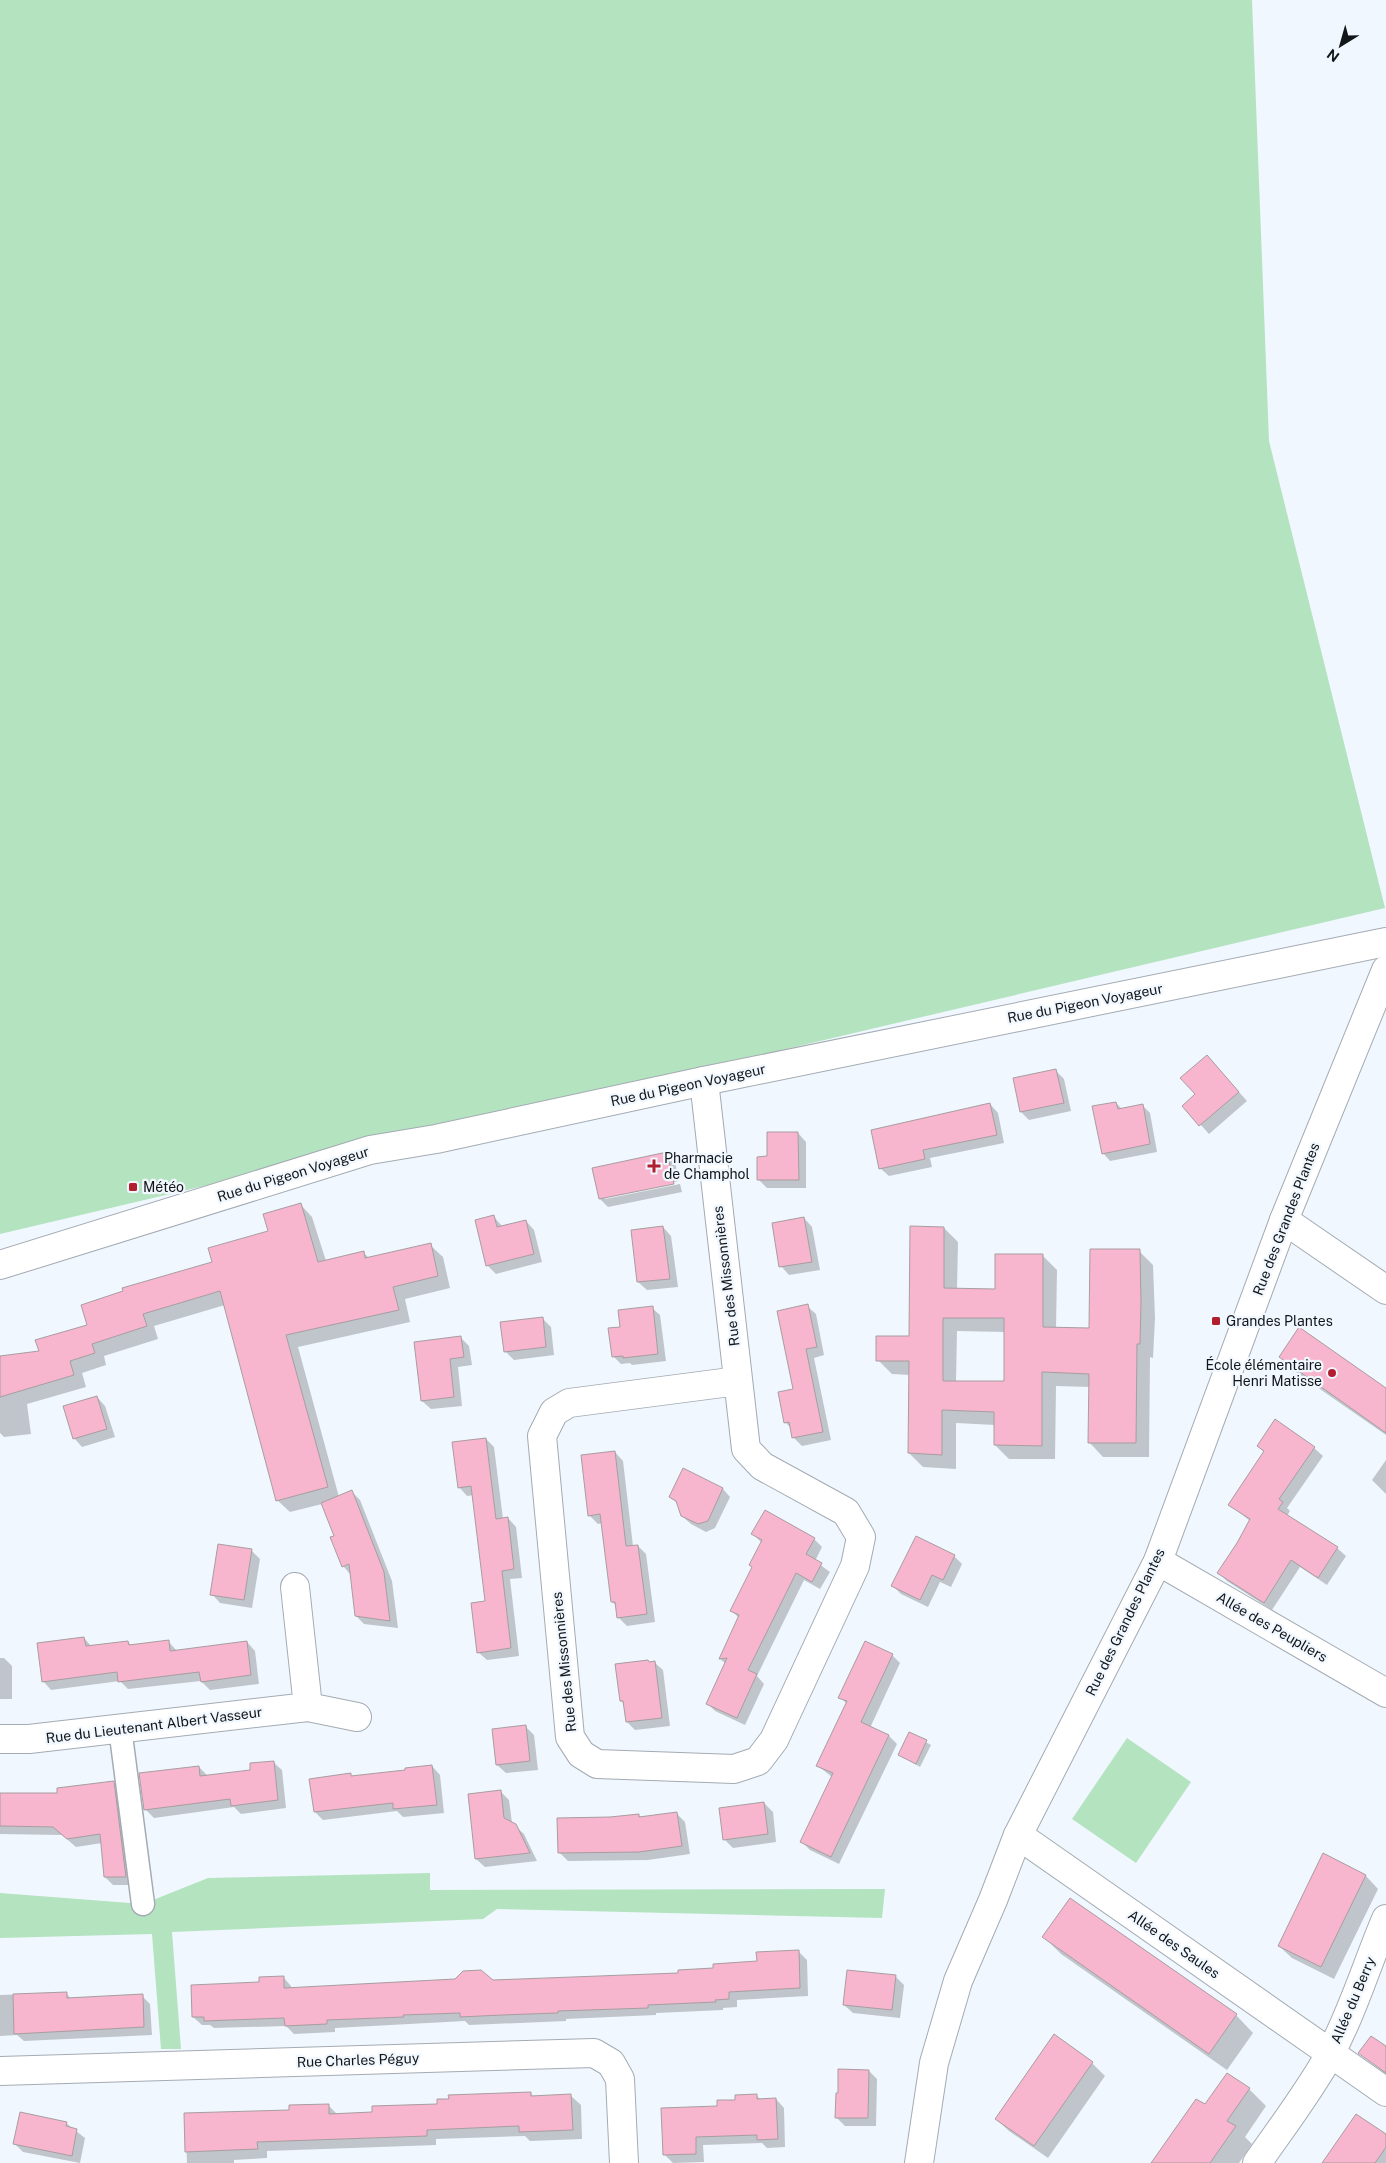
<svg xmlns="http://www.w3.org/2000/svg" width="1386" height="2163" viewBox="0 0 1386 2163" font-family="'Public Sans',sans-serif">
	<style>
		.green { fill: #b4e3c0 }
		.shadow { fill: #0003; fill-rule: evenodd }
		.building { fill: #f7b5ce; stroke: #a89da0; fill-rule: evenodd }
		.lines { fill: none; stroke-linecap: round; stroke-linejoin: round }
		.pedestrian-casing { stroke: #a4abb3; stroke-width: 25 }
		.minor-casing { stroke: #a4abb3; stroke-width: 30 }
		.tertiary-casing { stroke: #a4abb3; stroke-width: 30 }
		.secondary-casing { stroke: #a4abb3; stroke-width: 30 }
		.pedestrian { stroke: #fff; stroke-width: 22 }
		.minor { stroke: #fff; stroke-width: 28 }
		.tertiary { stroke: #fff; stroke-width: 28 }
		.secondary { stroke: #fff; stroke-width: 28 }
		.poi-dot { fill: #b11e30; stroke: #f0f7fe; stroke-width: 2 }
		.labels { text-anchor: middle; stroke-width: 4.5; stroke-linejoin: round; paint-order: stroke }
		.street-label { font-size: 14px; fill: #131619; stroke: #f0f7fe }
		.poi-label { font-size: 14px; fill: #131619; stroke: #f0f7fe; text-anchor: start }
	</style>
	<rect width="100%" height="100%" fill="#f0f7fe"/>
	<path class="green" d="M 0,0 L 1252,0 L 1269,441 L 1385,908 L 0,1234 Z
		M 1127,1738 L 1191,1782 L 1136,1863 L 1072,1819 Z
		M 430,1873 L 430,1890 L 885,1889 L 882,1918 L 497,1909 L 483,1919 L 172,1932 L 181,2049 L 161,2049 L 152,1934 L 0,1938 L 0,1893 L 143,1904 L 208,1878 Z"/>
	<path class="shadow" d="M 1215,1065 L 1247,1101 L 1209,1134 L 1184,1106 L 1197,1094 Z
		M 1056,1071 L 1064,1079 L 1071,1111 L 1029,1120 L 1021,1112 Z
		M 1116,1103 L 1122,1109 L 1142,1105 L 1150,1113 L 1157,1152 L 1110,1161 L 1103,1153 Z
		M 990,1104 L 998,1113 L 1004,1143 L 930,1158 L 932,1167 L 889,1176 L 880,1168 Z
		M 798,1133 L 806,1142 L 806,1188 L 767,1188 L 759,1180 L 768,1158 Z
		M 667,1154 L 675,1162 L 679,1181 L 605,1197 L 605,1199 L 680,1184 L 682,1192 L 608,1207 L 600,1199 Z
		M 300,1204 L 312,1217 L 326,1261 L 363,1252 L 370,1259 L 430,1245 L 443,1257 L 450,1288 L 405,1299 L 410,1322 L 298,1347 L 339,1497 L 352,1492 L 360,1500 L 392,1581 L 398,1628 L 364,1624 L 356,1616 L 351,1575 L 343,1566 L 335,1537 L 322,1504 L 290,1512 L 277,1500 L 225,1305 L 154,1326 L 158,1339 L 104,1356 L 106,1365 L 82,1373 L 86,1387 L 27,1404 L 31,1434 L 4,1437 L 0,1433 L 0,1357 L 41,1352 L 270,1232 Z
		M 494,1217 L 503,1227 L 526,1221 L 534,1230 L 542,1262 L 496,1274 L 487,1265 Z
		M 804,1218 L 812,1227 L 820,1270 L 789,1275 L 781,1266 Z
		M 663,1227 L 671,1236 L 678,1287 L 647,1290 L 638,1282 Z
		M 944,1228 L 958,1242 L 957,1289 L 996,1291 L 1043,1256 L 1057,1270 L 1056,1329 L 1090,1329 L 1139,1251 L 1153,1265 L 1155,1318 L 1153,1358 L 1150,1357 L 1149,1457 L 1103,1457 L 1089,1442 L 1090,1387 L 1056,1386 L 1055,1459 L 1009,1459 L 995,1445 L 995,1425 L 956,1423 L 956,1469 L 923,1467 L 909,1453 L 910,1375 L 892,1374 L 878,1360 L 910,1337 ZM 957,1331 L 1005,1332 L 1005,1382 L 956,1382 Z
		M 807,1306 L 816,1314 L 824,1355 L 814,1358 L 831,1440 L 802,1446 L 793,1437 L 791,1428 L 785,1422 L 795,1390 Z
		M 652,1308 L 660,1315 L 666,1361 L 632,1365 L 630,1363 L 621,1364 L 613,1356 L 621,1329 Z
		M 542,1318 L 551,1327 L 554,1355 L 514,1360 L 505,1351 Z
		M 461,1338 L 469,1346 L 472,1365 L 458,1367 L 462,1406 L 431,1409 L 422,1401 Z
		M 1280,1357 L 1386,1390 L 1386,1435 L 1294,1371 Z
		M 97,1397 L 105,1406 L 115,1437 L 82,1447 L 74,1438 Z
		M 486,1439 L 494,1447 L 503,1519 L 508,1518 L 516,1527 L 522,1578 L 510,1579 L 519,1656 L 487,1660 L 478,1652 L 487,1602 L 474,1495 L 467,1496 L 459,1487 Z
		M 1258,1446 L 1314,1448 L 1323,1456 L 1287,1508 L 1290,1511 L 1287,1516 L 1337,1548 L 1346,1556 L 1327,1585 L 1300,1567 L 1272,1610 L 1227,1581 L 1219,1573 L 1250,1521 L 1230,1505 L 1264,1452 Z
		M 615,1452 L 623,1461 L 633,1546 L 638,1546 L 646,1554 L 655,1622 L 627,1626 L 618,1617 L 617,1606 L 612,1602 L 602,1523 L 598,1524 L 589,1515 Z
		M 1386,1460 L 1386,1494 L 1372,1480 Z
		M 683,1470 L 723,1489 L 730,1497 L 715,1528 L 706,1532 L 691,1524 L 682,1516 L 678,1504 L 670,1497 Z
		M 753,1534 L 814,1539 L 822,1547 L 815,1561 L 830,1572 L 820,1589 L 804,1580 L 757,1676 L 764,1684 L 745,1725 L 715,1711 L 707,1703 L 726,1664 L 720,1659 L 739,1618 L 732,1611 L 753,1568 L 762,1543 Z
		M 251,1550 L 260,1559 L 252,1608 L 220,1603 L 212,1594 Z
		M 954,1556 L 962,1564 L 951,1587 L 940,1582 L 928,1607 L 901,1594 L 893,1586 Z
		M 84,1638 L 92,1647 L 128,1642 L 132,1646 L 168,1641 L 177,1651 L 247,1642 L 255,1651 L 259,1684 L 210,1690 L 201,1681 L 128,1689 L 120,1681 L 51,1690 L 43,1681 Z
		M 892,1655 L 900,1663 L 870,1728 L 889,1736 L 897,1744 L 839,1864 L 810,1850 L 802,1842 L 832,1777 L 818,1766 L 847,1704 L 840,1697 Z
		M 0,1658 L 4,1658 L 12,1666 L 12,1699 L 0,1699 Z
		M 654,1662 L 663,1670 L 670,1726 L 635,1730 L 627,1722 L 625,1705 L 621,1701 Z
		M 525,1726 L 534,1735 L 538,1770 L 506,1773 L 497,1765 Z
		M 910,1733 L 931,1745 L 920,1767 L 899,1755 Z
		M 273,1762 L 282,1770 L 286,1808 L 241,1814 L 234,1807 L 154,1818 L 145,1809 L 199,1767 L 208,1776 L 252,1771 Z
		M 432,1766 L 440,1775 L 444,1813 L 403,1817 L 397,1811 L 323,1820 L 315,1812 L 350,1775 L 353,1777 L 406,1771 Z
		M 113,1782 L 121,1790 L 134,1885 L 113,1885 L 105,1877 L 102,1843 L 76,1847 L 62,1835 L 0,1834 L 0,1794 L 59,1795 Z
		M 501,1792 L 509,1800 L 512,1823 L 524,1834 L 537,1861 L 485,1867 L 476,1859 Z
		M 764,1803 L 773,1812 L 776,1842 L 733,1848 L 724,1839 Z
		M 677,1814 L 685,1822 L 690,1854 L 648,1860 L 568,1861 L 559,1852 L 611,1818 L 638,1815 L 642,1818 Z
		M 1323,1855 L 1366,1876 L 1378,1889 L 1334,1979 L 1292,1958 L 1279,1946 Z
		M 1070,1900 L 1236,2015 L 1253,2033 L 1227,2070 L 1061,1954 L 1044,1937 Z
		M 798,1951 L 807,1960 L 808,1996 L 737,2000 L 737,2007 L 723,2008 L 723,2010 L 656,2013 L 656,2015 L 566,2019 L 566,2021 L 469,2025 L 465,2021 L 335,2028 L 335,2032 L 294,2034 L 286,2026 L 214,2028 L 210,2025 L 202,2025 L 193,2017 L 260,1984 L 283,1977 L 291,1986 L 291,1989 L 680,1974 L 758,1962 Z
		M 895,1976 L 904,1985 L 900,2018 L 853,2013 L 844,2005 Z
		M 66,1993 L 71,1999 L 142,1996 L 150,2004 L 152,2035 L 24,2041 L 17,2035 L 0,2036 L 0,1995 Z
		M 1054,2036 L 1092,2063 L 1105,2076 L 1048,2158 L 1009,2131 L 996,2119 Z
		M 1386,2048 L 1386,2074 L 1360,2053 Z
		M 869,2071 L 877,2079 L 876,2126 L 845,2126 L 836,2117 Z
		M 1249,2089 L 1266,2106 L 1245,2137 L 1252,2144 L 1239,2163 L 1152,2163 L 1205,2106 Z
		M 530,2093 L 534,2097 L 571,2096 L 581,2105 L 582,2139 L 530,2141 L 525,2136 L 436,2139 L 436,2145 L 267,2151 L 267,2158 L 234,2160 L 234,2163 L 187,2163 L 185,2114 L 290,2111 L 328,2105 L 338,2115 L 374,2113 Z
		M 756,2095 L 761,2100 L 776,2099 L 784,2108 L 785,2147 L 767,2148 L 762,2143 L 703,2145 L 704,2162 L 673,2163 L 664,2154 L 718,2107 Z
		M 66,2123 L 85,2138 L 80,2163 L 23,2152 L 15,2144 Z
		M 1386,2136 L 1386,2163 L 1324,2163 Z"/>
	<path class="building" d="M 1207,1055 L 1239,1092 L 1199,1126 L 1182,1106 L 1195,1094 L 1180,1078 Z
		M 1056,1069 L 1064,1103 L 1020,1112 L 1013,1078 Z
		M 1116,1102 L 1118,1109 L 1143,1104 L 1150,1144 L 1102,1154 L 1092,1106 Z
		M 990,1103 L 997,1135 L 923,1150 L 925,1159 L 879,1169 L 871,1130 Z
		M 767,1132 L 798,1132 L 799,1180 L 757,1180 L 757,1157 L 767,1156 Z
		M 667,1152 L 674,1184 L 599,1199 L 592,1168 Z
		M 301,1203 L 318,1262 L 364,1251 L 365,1258 L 431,1243 L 438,1276 L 393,1287 L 399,1310 L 286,1335 L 328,1487 L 276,1501 L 220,1291 L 143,1314 L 147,1326 L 92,1344 L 95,1353 L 70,1361 L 74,1375 L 0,1397 L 0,1356 L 39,1351 L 35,1340 L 87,1325 L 81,1305 L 123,1291 L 122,1288 L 212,1262 L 208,1248 L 268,1231 L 263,1214 Z
		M 494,1215 L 497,1227 L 526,1220 L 534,1254 L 486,1266 L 475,1220 Z
		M 804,1217 L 812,1262 L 779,1267 L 772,1223 Z
		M 663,1226 L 670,1279 L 637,1282 L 631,1230 Z
		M 910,1226 L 944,1227 L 944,1288 L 995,1289 L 995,1254 L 1043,1254 L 1043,1327 L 1089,1328 L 1090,1249 L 1140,1249 L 1141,1303 L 1140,1344 L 1137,1344 L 1136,1443 L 1088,1443 L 1089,1374 L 1042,1372 L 1042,1446 L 994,1445 L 994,1412 L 942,1410 L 942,1455 L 908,1453 L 909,1361 L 876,1361 L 876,1336 L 909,1336 ZM 943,1318 L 1004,1318 L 1004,1381 L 943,1381 Z
		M 808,1304 L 817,1347 L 806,1349 L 823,1432 L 792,1438 L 789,1422 L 784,1423 L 778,1392 L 793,1389 L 777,1311 Z
		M 653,1306 L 658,1354 L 623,1358 L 623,1356 L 612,1357 L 608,1328 L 620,1327 L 618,1310 Z
		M 543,1317 L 546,1347 L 504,1352 L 500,1322 Z
		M 1299,1327 L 1386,1388 L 1386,1433 L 1279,1357 Z
		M 461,1336 L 464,1357 L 450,1359 L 454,1397 L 421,1401 L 414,1342 Z
		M 97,1396 L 107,1429 L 73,1439 L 63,1406 Z
		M 1275,1419 L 1315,1447 L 1279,1499 L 1283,1502 L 1278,1509 L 1338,1547 L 1318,1578 L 1291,1560 L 1264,1603 L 1217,1573 L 1237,1543 L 1250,1519 L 1228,1505 L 1264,1451 L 1257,1446 Z
		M 486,1438 L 496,1519 L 508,1517 L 514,1569 L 502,1571 L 511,1648 L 477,1653 L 471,1603 L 485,1601 L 471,1486 L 458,1488 L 452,1442 Z
		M 615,1451 L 626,1546 L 638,1545 L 647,1614 L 617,1618 L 615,1602 L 611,1602 L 600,1514 L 588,1516 L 581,1455 Z
		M 683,1468 L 723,1488 L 708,1521 L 698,1524 L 681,1516 L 676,1501 L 669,1497 Z
		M 352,1490 L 384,1572 L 390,1621 L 355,1616 L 349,1564 L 342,1567 L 330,1537 L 334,1536 L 321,1503 Z
		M 765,1510 L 815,1538 L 806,1554 L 822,1563 L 812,1582 L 796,1573 L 748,1670 L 757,1674 L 737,1718 L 706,1704 L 727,1658 L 719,1659 L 739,1615 L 730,1611 L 752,1567 L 749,1565 L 762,1540 L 751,1534 Z
		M 916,1536 L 955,1555 L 943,1580 L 932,1575 L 920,1600 L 891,1586 Z
		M 218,1544 L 252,1549 L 244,1600 L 210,1595 Z
		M 84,1637 L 86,1646 L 128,1641 L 129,1645 L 169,1640 L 170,1651 L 247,1641 L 251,1675 L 201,1682 L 199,1672 L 118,1682 L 117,1672 L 42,1682 L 37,1643 Z
		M 865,1641 L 893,1654 L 861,1722 L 889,1735 L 831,1857 L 800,1842 L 833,1773 L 816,1766 L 847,1701 L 838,1698 Z
		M 648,1660 L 649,1662 L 655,1661 L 662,1718 L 626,1722 L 623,1701 L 620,1701 L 615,1664 Z
		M 526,1725 L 530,1761 L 496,1765 L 492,1729 Z
		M 909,1732 L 927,1740 L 916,1764 L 898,1755 Z
		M 274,1761 L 278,1800 L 231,1806 L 230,1799 L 144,1810 L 139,1773 L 199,1766 L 200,1776 L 250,1770 L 250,1763 Z
		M 432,1765 L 437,1805 L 393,1809 L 393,1803 L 314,1812 L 309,1779 L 351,1773 L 351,1776 L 405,1770 L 405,1768 Z
		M 114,1781 L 126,1877 L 104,1877 L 100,1834 L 67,1839 L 53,1827 L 0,1826 L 0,1793 L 57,1793 L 57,1788 Z
		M 501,1790 L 504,1818 L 516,1824 L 530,1853 L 475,1859 L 468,1794 Z
		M 764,1802 L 768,1834 L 723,1840 L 719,1808 Z
		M 677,1812 L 682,1846 L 639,1852 L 558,1853 L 557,1818 L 610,1817 L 639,1814 L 639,1817 Z
		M 1323,1853 L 1366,1875 L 1321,1967 L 1278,1946 Z
		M 1070,1898 L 1237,2014 L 1209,2054 L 1042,1937 Z
		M 799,1950 L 800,1988 L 729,1992 L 729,1999 L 715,2000 L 716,2002 L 648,2005 L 648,2008 L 558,2011 L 558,2013 L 502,2015 L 460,2017 L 460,2013 L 403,2015 L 404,2017 L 327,2020 L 327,2024 L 285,2026 L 284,2018 L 204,2021 L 204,2017 L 192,2017 L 191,1985 L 259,1982 L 259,1977 L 284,1976 L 284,1988 L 455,1979 L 463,1971 L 481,1970 L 493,1980 L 678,1973 L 678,1970 L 713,1968 L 713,1964 L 757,1961 L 756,1952 Z
		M 847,1970 L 896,1975 L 892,2010 L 843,2005 Z
		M 67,1992 L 67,1998 L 143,1994 L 144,2027 L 14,2034 L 13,1994 Z
		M 1054,2034 L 1093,2062 L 1034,2146 L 995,2119 Z
		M 1371,2036 L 1386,2046 L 1386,2073 L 1358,2053 Z
		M 838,2069 L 869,2070 L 868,2118 L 835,2118 L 836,2093 L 838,2093 Z
		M 1227,2073 L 1250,2088 L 1227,2121 L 1236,2126 L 1210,2163 L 1151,2163 L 1196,2099 L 1205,2104 Z
		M 531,2092 L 531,2096 L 571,2094 L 573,2130 L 519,2132 L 519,2126 L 427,2130 L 427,2136 L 257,2142 L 258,2149 L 185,2152 L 184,2113 L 289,2110 L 289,2105 L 329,2104 L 329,2114 L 372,2112 L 372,2106 L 437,2104 L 437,2099 L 449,2099 L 448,2095 Z
		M 757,2094 L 757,2099 L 776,2098 L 778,2139 L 757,2140 L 757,2135 L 696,2137 L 696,2154 L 663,2155 L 661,2108 L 717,2106 L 717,2100 L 735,2100 L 735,2095 Z
		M 20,2112 L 67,2122 L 66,2126 L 77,2129 L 72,2156 L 13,2144 Z
		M 1356,2114 L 1386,2134 L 1386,2147 L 1375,2163 L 1322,2163 Z"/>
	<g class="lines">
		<defs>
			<path id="pedestrian" d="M 120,1728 L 143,1904"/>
			<path id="minor" d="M 704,1081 L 746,1449 L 762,1466 L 846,1512 L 861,1537 L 855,1566 L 774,1740 L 758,1761 L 734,1769 L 597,1764 L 581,1754 L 570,1737 L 542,1436 L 554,1412 L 569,1403 L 738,1381
				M 1284,1220 L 1386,1290
				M 1158,1561 L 1386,1693
				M 295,1587 L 308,1707
				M 0,1739 L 29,1739 L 308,1707 L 357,1717
				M 1018,1835 L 1386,2092
				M 0,2071 L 594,2053 L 611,2063 L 620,2079 L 624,2163
				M 1257,2163 C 1282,2127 1309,2092 1330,2054 C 1353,2011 1367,1964 1386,1919"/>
			<path id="tertiary" d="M 919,2163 L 934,2063 L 958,1981 L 993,1900 L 1018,1835 L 1158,1561 L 1284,1220 L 1386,970"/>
			<path id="secondary" d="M 0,1265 L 370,1150 L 436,1139 L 704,1081 L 1386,942"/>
		</defs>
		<use href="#pedestrian" class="pedestrian-casing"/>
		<use href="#minor" class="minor-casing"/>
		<use href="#tertiary" class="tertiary-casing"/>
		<use href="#secondary" class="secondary-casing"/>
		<use href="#pedestrian" class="pedestrian"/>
		<use href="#minor" class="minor"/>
		<use href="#tertiary" class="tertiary"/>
		<use href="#secondary" class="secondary"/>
	</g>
	<g class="poi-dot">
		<path d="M651.5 1158.5h5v5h5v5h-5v5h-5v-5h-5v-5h5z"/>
		<rect x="128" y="1182" width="10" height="10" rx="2.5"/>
		<rect x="1211" y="1316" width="10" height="10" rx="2.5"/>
		<circle cx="1332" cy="1373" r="5"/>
	</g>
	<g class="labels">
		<g class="street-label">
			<text transform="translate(1085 1003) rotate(-11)" y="5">Rue du Pigeon Voyageur</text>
			<text transform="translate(688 1085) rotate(-12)" y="5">Rue du Pigeon Voyageur</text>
			<text transform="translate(293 1174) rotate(-17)" y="5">Rue du Pigeon Voyageur</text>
			<text transform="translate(1286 1219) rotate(-69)" y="5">Rue des Grandes Plantes</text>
			<text transform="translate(726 1276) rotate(-97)" y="5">Rue des Missonnières</text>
			<text transform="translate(1125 1622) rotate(-64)" y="5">Rue des Grandes Plantes</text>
			<text transform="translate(1272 1627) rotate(30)" y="5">Allée des Peupliers</text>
			<text transform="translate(564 1662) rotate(-96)" y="5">Rue des Missonnières</text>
			<text transform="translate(154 1725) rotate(-7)" y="5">Rue du Lieutenant Albert Vasseur</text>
			<text transform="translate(1174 1944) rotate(35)" y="5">Allée des Saules</text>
			<text transform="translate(1353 2000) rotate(-67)" y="5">Allée du Berry</text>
			<text transform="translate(358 2060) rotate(-2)" y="5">Rue Charles Péguy</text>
		</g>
		<g class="poi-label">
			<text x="664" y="1163">Pharmacie<tspan x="664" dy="16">de Champhol</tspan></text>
			<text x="143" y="1192">Météo</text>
			<text x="1226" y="1326">Grandes Plantes</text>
			<text x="1322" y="1370" text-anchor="end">École élémentaire<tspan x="1322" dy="16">Henri Matisse</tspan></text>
		</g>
	</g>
	<g transform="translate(1341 45) rotate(217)" stroke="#f0f7fe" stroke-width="4" paint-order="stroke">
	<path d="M0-4L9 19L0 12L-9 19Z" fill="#131619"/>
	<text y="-8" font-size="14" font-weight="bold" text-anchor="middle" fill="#131619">N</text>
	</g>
</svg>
